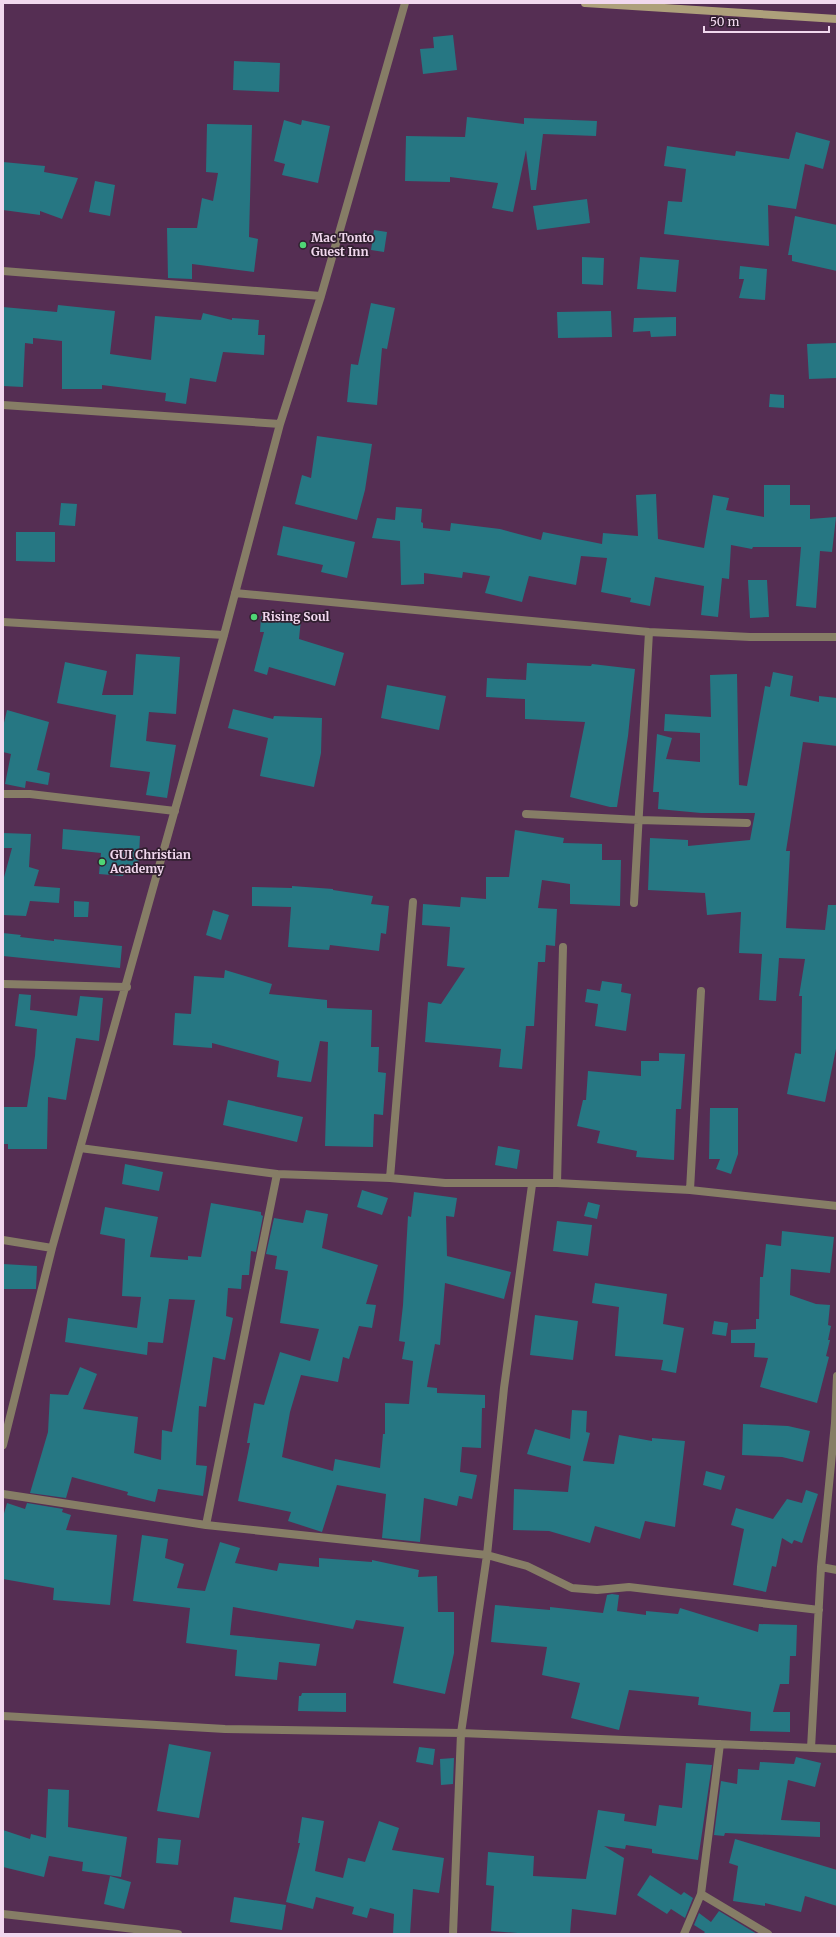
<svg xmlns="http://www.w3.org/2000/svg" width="840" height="1937" viewBox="0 0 840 1937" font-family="Merriweather,serif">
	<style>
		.building { fill: #267783 }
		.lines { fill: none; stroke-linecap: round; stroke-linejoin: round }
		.street { stroke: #867d66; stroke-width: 8 }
		.secondary { stroke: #aea07b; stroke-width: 8 }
		.poi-dot { fill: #4fd675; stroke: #301f2f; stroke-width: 1.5 }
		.labels { text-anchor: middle; stroke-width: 3.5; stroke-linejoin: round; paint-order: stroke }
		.poi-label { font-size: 12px; font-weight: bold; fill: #f1d8ee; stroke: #301f2f; text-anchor: start }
	</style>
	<rect width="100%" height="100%" fill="#552e53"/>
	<path class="building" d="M 453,35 L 457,70 L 423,74 L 420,49 L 434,48 L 433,37 Z
		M 234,61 L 280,63 L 279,92 L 233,90 Z
		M 467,117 L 524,124 L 524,118 L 597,121 L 596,136 L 543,134 L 536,190 L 531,190 L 526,150 L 513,212 L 492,208 L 498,183 L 450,177 L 450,182 L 405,181 L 406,136 L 465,137 Z
		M 284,120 L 301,125 L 302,120 L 330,126 L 318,183 L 282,175 L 285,164 L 274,161 Z
		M 207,124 L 252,125 L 249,237 L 258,239 L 254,272 L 192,264 L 192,279 L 168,278 L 167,228 L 197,228 L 202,198 L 213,201 L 218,173 L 206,172 Z
		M 796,132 L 830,141 L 823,169 L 805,164 L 796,209 L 768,205 L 769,246 L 664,234 L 668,201 L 682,202 L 686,169 L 664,166 L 667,146 L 735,156 L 736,151 L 789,159 Z
		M 3,162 L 45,166 L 44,172 L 78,178 L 62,219 L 40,211 L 40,215 L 3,210 Z
		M 95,181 L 115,185 L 110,216 L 89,212 Z
		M 587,199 L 590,223 L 537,230 L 533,206 Z
		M 795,216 L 837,225 L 837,271 L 792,261 L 792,255 L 788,255 Z
		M 374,230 L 387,232 L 384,252 L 371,250 Z
		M 582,257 L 604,258 L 603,285 L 582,284 Z
		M 640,257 L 679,260 L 676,292 L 637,289 Z
		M 740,266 L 767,269 L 765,300 L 739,298 L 744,279 L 739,279 Z
		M 371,303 L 395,308 L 387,349 L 382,348 L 377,405 L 347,402 L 351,364 L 358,365 Z
		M 58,305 L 115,311 L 110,354 L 151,360 L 155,316 L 201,320 L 203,313 L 232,320 L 232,318 L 259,320 L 258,335 L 265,335 L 264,355 L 223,352 L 216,382 L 190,378 L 186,404 L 165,401 L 166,393 L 102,385 L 102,389 L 62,389 L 62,341 L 33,338 L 33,344 L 25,343 L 23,387 L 3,386 L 3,307 L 57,312 Z
		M 611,311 L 612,337 L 558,338 L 557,312 Z
		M 676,317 L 676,336 L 651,337 L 650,331 L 633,332 L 634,318 Z
		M 837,343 L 837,378 L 809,379 L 807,344 Z
		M 770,394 L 784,395 L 784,408 L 769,407 Z
		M 317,436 L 372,444 L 365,490 L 357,520 L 295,504 L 302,475 L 311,478 Z
		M 764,485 L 790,485 L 790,505 L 810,505 L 810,519 L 836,517 L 832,552 L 820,551 L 816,608 L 796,606 L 801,547 L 753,547 L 752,549 L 731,545 L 729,579 L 722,578 L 718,617 L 701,615 L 704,586 L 655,577 L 650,606 L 630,602 L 631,598 L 601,592 L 607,558 L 581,556 L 576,585 L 529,576 L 522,602 L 485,593 L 490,576 L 463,572 L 462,578 L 424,573 L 424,584 L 401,585 L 400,541 L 372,538 L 377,518 L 395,520 L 396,507 L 422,509 L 421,522 L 423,523 L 423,528 L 450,531 L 451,523 L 500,529 L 541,540 L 543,532 L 602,544 L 603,533 L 638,536 L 636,495 L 656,494 L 658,539 L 704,548 L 713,495 L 729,498 L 726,510 L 764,517 Z
		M 61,503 L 77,504 L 75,526 L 59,525 Z
		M 283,526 L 355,542 L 347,578 L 321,572 L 323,565 L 277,555 Z
		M 16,532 L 55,532 L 55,562 L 16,561 Z
		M 748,580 L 767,580 L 769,617 L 750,618 Z
		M 261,616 L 301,619 L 299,639 L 344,653 L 335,686 L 269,667 L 267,675 L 254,671 L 264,632 L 260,632 Z
		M 136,654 L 180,657 L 176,714 L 149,712 L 146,741 L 176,745 L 167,798 L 146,795 L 150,772 L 110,767 L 116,715 L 57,703 L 65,662 L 107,671 L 102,695 L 133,695 Z
		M 527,663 L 591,666 L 592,664 L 635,669 L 628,736 L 617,807 L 610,807 L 570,797 L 585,722 L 525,719 L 525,699 L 486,697 L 487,678 L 526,680 Z
		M 773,672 L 793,676 L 790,696 L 819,702 L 819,696 L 837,698 L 837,746 L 803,742 L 786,851 L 790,851 L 786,928 L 825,930 L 828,905 L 837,905 L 837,1044 L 825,1102 L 787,1094 L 795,1053 L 801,1054 L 802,996 L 799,996 L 805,959 L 779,958 L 776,1001 L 759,1000 L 762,954 L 739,953 L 741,912 L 707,915 L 705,893 L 648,890 L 650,838 L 688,840 L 688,846 L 750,840 L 755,813 L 701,813 L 658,809 L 659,792 L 653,792 L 657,734 L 672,738 L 666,759 L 700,762 L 700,733 L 664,731 L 665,714 L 711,717 L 710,675 L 737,674 L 739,785 L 747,786 L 765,686 L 770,687 Z
		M 387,685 L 446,696 L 439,730 L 381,718 Z
		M 233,709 L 273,719 L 274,716 L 322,718 L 321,753 L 314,787 L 260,776 L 268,738 L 228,728 Z
		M 7,710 L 49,722 L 37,770 L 50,773 L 48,785 L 26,781 L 25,788 L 5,784 L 11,754 L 3,752 L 3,727 Z
		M 63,829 L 140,836 L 138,872 L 124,872 L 123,876 L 99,874 L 101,853 L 62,849 Z
		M 515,830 L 564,838 L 563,843 L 602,844 L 602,860 L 621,860 L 620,906 L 570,904 L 570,884 L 542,880 L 538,908 L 557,909 L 555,946 L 546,945 L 545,962 L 538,962 L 534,1026 L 526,1026 L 522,1069 L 499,1067 L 501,1049 L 425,1042 L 428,1002 L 441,1004 L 465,968 L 447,966 L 450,927 L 422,925 L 423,904 L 460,907 L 461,897 L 486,899 L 486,877 L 509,877 Z
		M 3,833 L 31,834 L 29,867 L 39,870 L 34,886 L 60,888 L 59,903 L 30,901 L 26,916 L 3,915 L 3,881 L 12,848 L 3,848 Z
		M 292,886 L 333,889 L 333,890 L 373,896 L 371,904 L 389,906 L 386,934 L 381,933 L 379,951 L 330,945 L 329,950 L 288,947 L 291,907 L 252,906 L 252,887 L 292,888 Z
		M 74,901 L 89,902 L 88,917 L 74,917 Z
		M 213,910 L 229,915 L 221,940 L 206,935 Z
		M 3,933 L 21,935 L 20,937 L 54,941 L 54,939 L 122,946 L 120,968 L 3,956 Z
		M 225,970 L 272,984 L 269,994 L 327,1000 L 327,1008 L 372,1010 L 371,1047 L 379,1047 L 378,1072 L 386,1073 L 383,1115 L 374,1114 L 373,1147 L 325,1146 L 328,1042 L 320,1041 L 311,1082 L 277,1077 L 279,1061 L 212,1043 L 212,1048 L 173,1045 L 175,1013 L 191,1014 L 194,976 L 224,978 Z
		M 602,981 L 622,984 L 621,992 L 631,994 L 626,1031 L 595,1026 L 598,1004 L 585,1002 L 587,989 L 600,991 Z
		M 19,994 L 31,995 L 30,1010 L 77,1016 L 80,996 L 103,998 L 99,1041 L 76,1038 L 66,1100 L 48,1097 L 47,1149 L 8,1149 L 8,1144 L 3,1144 L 3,1107 L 27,1107 L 35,1056 L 37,1029 L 15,1026 Z
		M 659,1053 L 685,1054 L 681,1109 L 676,1109 L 674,1160 L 636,1157 L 637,1151 L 597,1143 L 600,1131 L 577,1126 L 583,1100 L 586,1100 L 588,1071 L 641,1076 L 641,1061 L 659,1061 Z
		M 228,1100 L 303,1117 L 297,1142 L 223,1125 Z
		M 710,1108 L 738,1108 L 738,1154 L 731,1174 L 716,1169 L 720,1159 L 709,1159 Z
		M 498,1146 L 520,1150 L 517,1169 L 495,1165 Z
		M 125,1164 L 163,1172 L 159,1191 L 122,1184 Z
		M 362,1190 L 388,1198 L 382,1215 L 357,1207 Z
		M 414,1192 L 457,1198 L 454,1217 L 446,1216 L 447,1256 L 511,1272 L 504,1299 L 445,1283 L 440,1345 L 435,1344 L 427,1387 L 437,1388 L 437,1393 L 485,1395 L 485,1408 L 482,1408 L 481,1448 L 462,1447 L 460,1472 L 477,1475 L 472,1499 L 459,1496 L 457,1506 L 424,1498 L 420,1542 L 382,1538 L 386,1494 L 337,1485 L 322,1532 L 288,1521 L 291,1512 L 238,1501 L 250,1443 L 247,1443 L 254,1403 L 264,1405 L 280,1352 L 310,1361 L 319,1329 L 280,1323 L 288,1271 L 275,1269 L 277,1256 L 266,1254 L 274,1218 L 303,1223 L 306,1210 L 328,1214 L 322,1248 L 378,1265 L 366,1304 L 376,1305 L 372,1328 L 359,1326 L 349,1359 L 343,1357 L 338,1382 L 301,1375 L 290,1412 L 282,1457 L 333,1471 L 335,1459 L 380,1468 L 383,1434 L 385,1434 L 385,1403 L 409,1404 L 413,1361 L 402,1359 L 405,1342 L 399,1341 L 403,1305 L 408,1216 L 411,1217 Z
		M 588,1202 L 600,1205 L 597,1219 L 584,1216 Z
		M 211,1203 L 261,1212 L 261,1215 L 263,1216 L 256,1252 L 251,1251 L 249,1275 L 242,1275 L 241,1289 L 228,1288 L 226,1316 L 233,1318 L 225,1360 L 213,1357 L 206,1407 L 199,1406 L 196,1465 L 207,1466 L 203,1496 L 158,1489 L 155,1502 L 127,1495 L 128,1492 L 72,1477 L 66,1498 L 30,1493 L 48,1432 L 50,1394 L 68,1395 L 80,1367 L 97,1374 L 83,1409 L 138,1417 L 134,1453 L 161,1460 L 162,1430 L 172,1432 L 195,1300 L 169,1299 L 163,1343 L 148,1342 L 147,1355 L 65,1342 L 68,1318 L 137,1328 L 141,1297 L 122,1296 L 125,1239 L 100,1234 L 105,1207 L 158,1217 L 150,1257 L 188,1260 L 188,1256 L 201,1257 Z
		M 557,1221 L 592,1225 L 588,1256 L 553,1251 Z
		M 782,1231 L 834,1237 L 830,1273 L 791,1269 L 790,1295 L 816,1304 L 830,1305 L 828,1325 L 831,1326 L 828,1340 L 830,1340 L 826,1356 L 829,1357 L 817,1403 L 760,1387 L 768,1358 L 754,1357 L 755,1343 L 731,1343 L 731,1330 L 756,1329 L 756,1319 L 759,1319 L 760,1277 L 763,1277 L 766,1244 L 781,1246 Z
		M 3,1264 L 37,1266 L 36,1289 L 3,1289 Z
		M 595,1283 L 667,1294 L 663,1324 L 684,1328 L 676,1373 L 661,1370 L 663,1360 L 615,1356 L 619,1307 L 592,1303 Z
		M 535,1315 L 578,1321 L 573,1360 L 530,1355 Z
		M 714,1321 L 728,1323 L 726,1336 L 712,1334 Z
		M 572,1410 L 587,1411 L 586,1432 L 590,1433 L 583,1461 L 614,1464 L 619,1435 L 652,1441 L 652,1438 L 685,1441 L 675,1527 L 645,1521 L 640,1539 L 595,1526 L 590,1543 L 549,1531 L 513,1530 L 514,1489 L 568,1492 L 571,1466 L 527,1454 L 535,1429 L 570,1439 Z
		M 743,1424 L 788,1426 L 810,1431 L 803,1462 L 782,1457 L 742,1455 Z
		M 706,1471 L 725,1476 L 721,1490 L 703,1485 Z
		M 806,1490 L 818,1494 L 802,1543 L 794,1540 L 792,1544 L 782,1538 L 776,1567 L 772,1566 L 766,1592 L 733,1585 L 744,1529 L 731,1525 L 736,1508 L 773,1519 L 787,1499 L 802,1503 Z
		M 7,1503 L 25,1509 L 27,1503 L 63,1509 L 62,1512 L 71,1515 L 66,1530 L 117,1535 L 110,1605 L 53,1600 L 54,1588 L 3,1579 L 3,1517 Z
		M 142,1535 L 168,1539 L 165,1558 L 184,1564 L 177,1588 L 205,1591 L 220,1542 L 240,1548 L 235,1563 L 277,1571 L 279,1563 L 319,1567 L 319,1558 L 372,1562 L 372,1560 L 419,1570 L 418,1577 L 437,1576 L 438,1612 L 454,1612 L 454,1653 L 445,1694 L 393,1683 L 404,1627 L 356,1620 L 353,1629 L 233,1607 L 230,1635 L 320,1644 L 316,1666 L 279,1662 L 277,1680 L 235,1676 L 237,1650 L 186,1643 L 190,1608 L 133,1601 Z
		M 612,1594 L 619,1595 L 617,1611 L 646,1615 L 646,1611 L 678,1614 L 680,1608 L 758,1632 L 759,1624 L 797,1625 L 796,1656 L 790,1656 L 789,1684 L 780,1684 L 773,1712 L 790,1712 L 790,1732 L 750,1731 L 751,1712 L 698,1705 L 699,1697 L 629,1690 L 619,1730 L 571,1718 L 580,1683 L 542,1675 L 547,1647 L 491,1642 L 495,1605 L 550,1610 L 550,1607 L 603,1613 L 607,1595 Z
		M 302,1693 L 346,1693 L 346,1712 L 298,1711 L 299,1696 L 301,1696 Z
		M 169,1744 L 211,1752 L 199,1818 L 157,1811 Z
		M 419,1747 L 435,1749 L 433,1765 L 416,1762 Z
		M 796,1757 L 821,1763 L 815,1787 L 788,1780 L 781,1820 L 820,1822 L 820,1837 L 725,1833 L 724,1836 L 714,1835 L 721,1781 L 737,1784 L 738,1769 L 759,1770 L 760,1762 L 794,1764 Z
		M 454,1758 L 453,1784 L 441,1785 L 440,1759 Z
		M 686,1763 L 712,1765 L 698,1860 L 652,1853 L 652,1849 L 626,1845 L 625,1849 L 604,1846 L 624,1858 L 616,1915 L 572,1909 L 570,1934 L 531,1934 L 491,1931 L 494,1886 L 486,1885 L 488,1852 L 534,1856 L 533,1876 L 586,1879 L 598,1810 L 625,1814 L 624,1821 L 656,1826 L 659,1805 L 682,1808 Z
		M 48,1789 L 69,1790 L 68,1827 L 127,1837 L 121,1877 L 82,1871 L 83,1862 L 49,1856 L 44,1877 L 3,1867 L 3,1830 L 30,1839 L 31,1834 L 46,1838 Z
		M 302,1817 L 324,1821 L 315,1871 L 343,1878 L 348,1858 L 365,1862 L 379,1821 L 399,1828 L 392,1850 L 444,1858 L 439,1893 L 413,1889 L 410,1934 L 393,1934 L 394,1914 L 370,1908 L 367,1918 L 352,1914 L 354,1907 L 316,1897 L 313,1909 L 286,1902 L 300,1843 L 298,1843 Z
		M 158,1838 L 181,1840 L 178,1865 L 156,1863 Z
		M 735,1839 L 837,1870 L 837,1906 L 805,1896 L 801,1912 L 765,1903 L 765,1906 L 733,1901 L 738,1866 L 729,1863 Z
		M 650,1875 L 681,1895 L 684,1892 L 693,1898 L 685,1918 L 671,1909 L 667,1914 L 637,1895 Z
		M 110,1876 L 131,1882 L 124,1909 L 104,1904 Z
		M 234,1897 L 286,1905 L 282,1930 L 230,1922 Z
		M 719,1911 L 757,1934 L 703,1934 L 705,1932 L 694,1925 L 699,1913 L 711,1922 Z"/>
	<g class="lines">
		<path class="street" d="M 3,271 L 321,296
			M 3,405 L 280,424
			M 235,593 L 649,632 L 750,637 L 837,637
			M 3,622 L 224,635
			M 3,794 L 30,794 L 175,811
			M 526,814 L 639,820 L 747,823
			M 634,903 L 649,632
			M 3,984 L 127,987
			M 80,1148 L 277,1174 L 390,1178 L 445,1183 L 557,1183 L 690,1190 L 837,1206
			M 390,1178 L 413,902
			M 557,1183 L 563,947
			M 690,1190 L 701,991
			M 3,1240 L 52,1248
			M 3,1445 L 52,1248 L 224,635 L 280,424 L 321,296 L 405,3
			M 3,1494 L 206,1525 L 487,1555 L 527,1566 L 572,1588 L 597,1590 L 629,1587 L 819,1610
			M 206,1525 L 277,1174
			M 821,1567 L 837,1570
			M 3,1716 L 225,1729 L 461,1733 L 837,1749
			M 720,1744 L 701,1894 L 768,1934
			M 811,1748 L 821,1567 L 835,1423 L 837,1376
			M 3,1914 L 178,1934
			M 453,1934 L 461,1733 L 487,1555 L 504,1388 L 532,1185
			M 684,1934 L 701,1894"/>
		<path class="secondary" d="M 585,3 L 837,19"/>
	</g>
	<g class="poi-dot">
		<circle cx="303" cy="245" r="4"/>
		<circle cx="254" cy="617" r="4"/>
		<circle cx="102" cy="862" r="4"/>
	</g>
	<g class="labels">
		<g class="poi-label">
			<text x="311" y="242">Mac Tonto<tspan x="311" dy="14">Guest Inn</tspan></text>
			<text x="262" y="621">Rising Soul</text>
			<text x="110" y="859">GUI Christian<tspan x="110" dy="14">Academy</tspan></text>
		</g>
	</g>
	<rect width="840" height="1937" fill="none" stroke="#f1d8ee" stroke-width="8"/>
	<path d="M704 26v6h125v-6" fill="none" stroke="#f1d8ee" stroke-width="2"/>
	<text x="710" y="26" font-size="12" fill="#f1d8ee" stroke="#301f2f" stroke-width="3" paint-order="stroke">50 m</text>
</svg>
